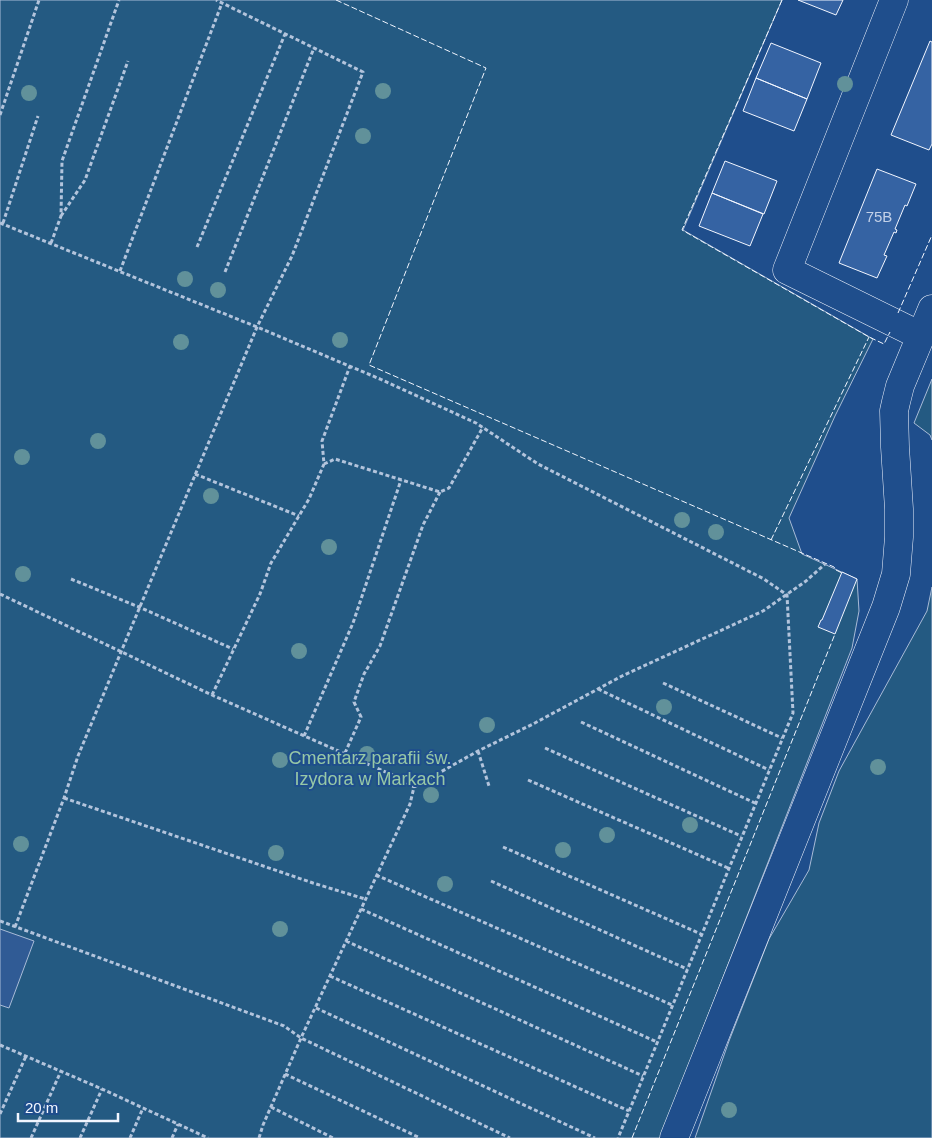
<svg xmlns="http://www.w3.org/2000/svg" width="932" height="1138" viewBox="0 0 932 1138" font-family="Helvetica,sans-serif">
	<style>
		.green { fill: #245a82; stroke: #a8bbd7 }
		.parking { fill: #305b95; stroke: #a8bbd7 }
		.building { fill: #3563a3; stroke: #f2f6ff }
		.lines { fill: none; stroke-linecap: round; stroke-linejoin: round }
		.minor-casing { stroke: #f2f6ff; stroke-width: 29 }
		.path { stroke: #b3c4dc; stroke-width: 3; stroke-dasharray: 4 2.5; stroke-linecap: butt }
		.minor { stroke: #1f4e8c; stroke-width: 28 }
		.fence { stroke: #f2f6ff; stroke-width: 1; stroke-dasharray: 6 2.5; stroke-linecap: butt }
		.tree { fill: #61919a }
		.labels { text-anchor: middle; stroke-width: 4; stroke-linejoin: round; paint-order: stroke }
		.number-label { font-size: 15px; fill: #c3d1e8 }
		.park-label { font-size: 18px; fill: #97c8a6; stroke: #1f4e8c }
	</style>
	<rect width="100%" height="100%" fill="#1f4e8c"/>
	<path class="green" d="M 0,0 L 782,0 L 683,230 L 873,339 L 835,416 L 789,518 L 802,554 L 857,579 L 859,611 L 852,648 L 660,1138 L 0,1138 Z
		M 932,379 L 932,440 L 930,435 L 914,423 Z
		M 932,587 L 932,1138 L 695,1138 L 729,1041 L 769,939 L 809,870 L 819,823 L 839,771 L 927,611 Z"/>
	<path class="parking" d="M 0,929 L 34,941 L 9,1008 L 0,1005 Z"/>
	<path class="building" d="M 798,0 L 843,0 L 836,15 Z
		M 930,41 L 932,42 L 932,144 L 929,150 L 891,135 Z
		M 771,43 L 821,63 L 807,99 L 756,78 Z
		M 756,78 L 807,99 L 794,131 L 743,111 Z
		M 725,161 L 777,181 L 764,214 L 712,193 Z
		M 877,169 L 916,184 L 907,206 L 905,205 L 895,229 L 897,230 L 896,233 L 894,232 L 884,255 L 887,256 L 877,278 L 839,263 Z
		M 712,193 L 763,214 L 750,246 L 699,226 Z
		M 842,572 L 857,579 L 835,634 L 818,627 L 821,620 L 822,620 Z"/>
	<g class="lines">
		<defs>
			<path id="minor" d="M 894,0 L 787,270 L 921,336
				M 674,1138 L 886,607 L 896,574 L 899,537 L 899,509 L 895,447 L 894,411 L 896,402 L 900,386 L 932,309"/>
		</defs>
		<use href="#minor" class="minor-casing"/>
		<path class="path" d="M 0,115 L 39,0
			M 61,216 L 85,180 L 128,61
			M 0,223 L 257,327 L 380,379 L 476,423 L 538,464 L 764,579 L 787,595 L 793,713 L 618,1138
			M 3,223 L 38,116
			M 51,243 L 61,216 L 62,161 L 119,0
			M 197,247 L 285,34
			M 120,271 L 222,3
			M 225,272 L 314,48
			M 324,464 L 335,459 L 440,492 L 449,488 L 483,427
			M 195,474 L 299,516
			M 71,579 L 139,607 L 233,649
			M 0,594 L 212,695 L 397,777 L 414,787
			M 663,683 L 782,738
			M 598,689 L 769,770
			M 212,695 L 260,594 L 271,563 L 309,499 L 324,464 L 322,441 L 350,366
			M 581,722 L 755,803
			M 304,736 L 353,623 L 401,480
			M 545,748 L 741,836
			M 478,751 L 489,786
			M 345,753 L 361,717 L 354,702 L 364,674 L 380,646 L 423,525 L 440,492
			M 528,780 L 728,868
			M 64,798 L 313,883 L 365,899
			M 503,847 L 701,934
			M 376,875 L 672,1005
			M 491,881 L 687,969
			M 361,909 L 657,1042
			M 0,921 L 284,1026 L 301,1038 L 510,1138
			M 15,927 L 64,798 L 78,756 L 121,652 L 257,327 L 292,256 L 363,72 L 216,0
			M 346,941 L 643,1076
			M 330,976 L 629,1111
			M 316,1008 L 595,1138
			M 0,1045 L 102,1089 L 208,1138
			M 285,1074 L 420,1138
			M 271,1107 L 333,1138
			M 0,1114 L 26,1056
			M 31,1138 L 61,1071
			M 80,1138 L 102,1089
			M 130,1138 L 143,1108
			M 172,1138 L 178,1124
			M 259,1138 L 263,1125 L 301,1038 L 410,804 L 414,787 L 478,751 L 533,724 L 622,676 L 763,611 L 806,581 L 825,564"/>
		<use href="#minor" class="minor"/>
		<path class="fence" d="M 336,0 L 486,68 L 369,365 L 834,567 L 836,570 L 842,573
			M 782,0 L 682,230 L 869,337 L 884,344 L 890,332
			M 898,313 L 932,235
			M 771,540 L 869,337
			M 632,1138 L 835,634"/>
	</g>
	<g class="tree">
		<circle cx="845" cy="84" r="8"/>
		<circle cx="383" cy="91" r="8"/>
		<circle cx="29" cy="93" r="8"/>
		<circle cx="363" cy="136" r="8"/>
		<circle cx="185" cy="279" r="8"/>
		<circle cx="218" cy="290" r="8"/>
		<circle cx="340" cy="340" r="8"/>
		<circle cx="181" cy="342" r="8"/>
		<circle cx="98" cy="441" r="8"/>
		<circle cx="22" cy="457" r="8"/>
		<circle cx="211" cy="496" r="8"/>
		<circle cx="682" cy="520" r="8"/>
		<circle cx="716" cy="532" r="8"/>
		<circle cx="329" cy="547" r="8"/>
		<circle cx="23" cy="574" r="8"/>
		<circle cx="299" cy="651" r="8"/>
		<circle cx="664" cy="707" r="8"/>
		<circle cx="487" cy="725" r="8"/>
		<circle cx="367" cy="754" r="8"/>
		<circle cx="280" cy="760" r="8"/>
		<circle cx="878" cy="767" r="8"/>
		<circle cx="431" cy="795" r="8"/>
		<circle cx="690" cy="825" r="8"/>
		<circle cx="607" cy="835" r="8"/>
		<circle cx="21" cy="844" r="8"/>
		<circle cx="563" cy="850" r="8"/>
		<circle cx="276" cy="853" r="8"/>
		<circle cx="445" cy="884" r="8"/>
		<circle cx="280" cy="929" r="8"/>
		<circle cx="729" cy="1110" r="8"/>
	</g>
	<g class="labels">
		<g class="number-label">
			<text x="879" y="222">75B</text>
		</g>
		<g class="park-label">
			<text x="370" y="764">Cmentarz parafii św.<tspan x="370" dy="21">Izydora w Markach</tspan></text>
		</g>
	</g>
	<path d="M18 1113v8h100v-8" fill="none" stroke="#f2f6ff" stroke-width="2.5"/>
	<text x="25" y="1113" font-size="15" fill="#f2f6ff" stroke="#1f4e8c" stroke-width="4" paint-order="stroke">20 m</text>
</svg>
